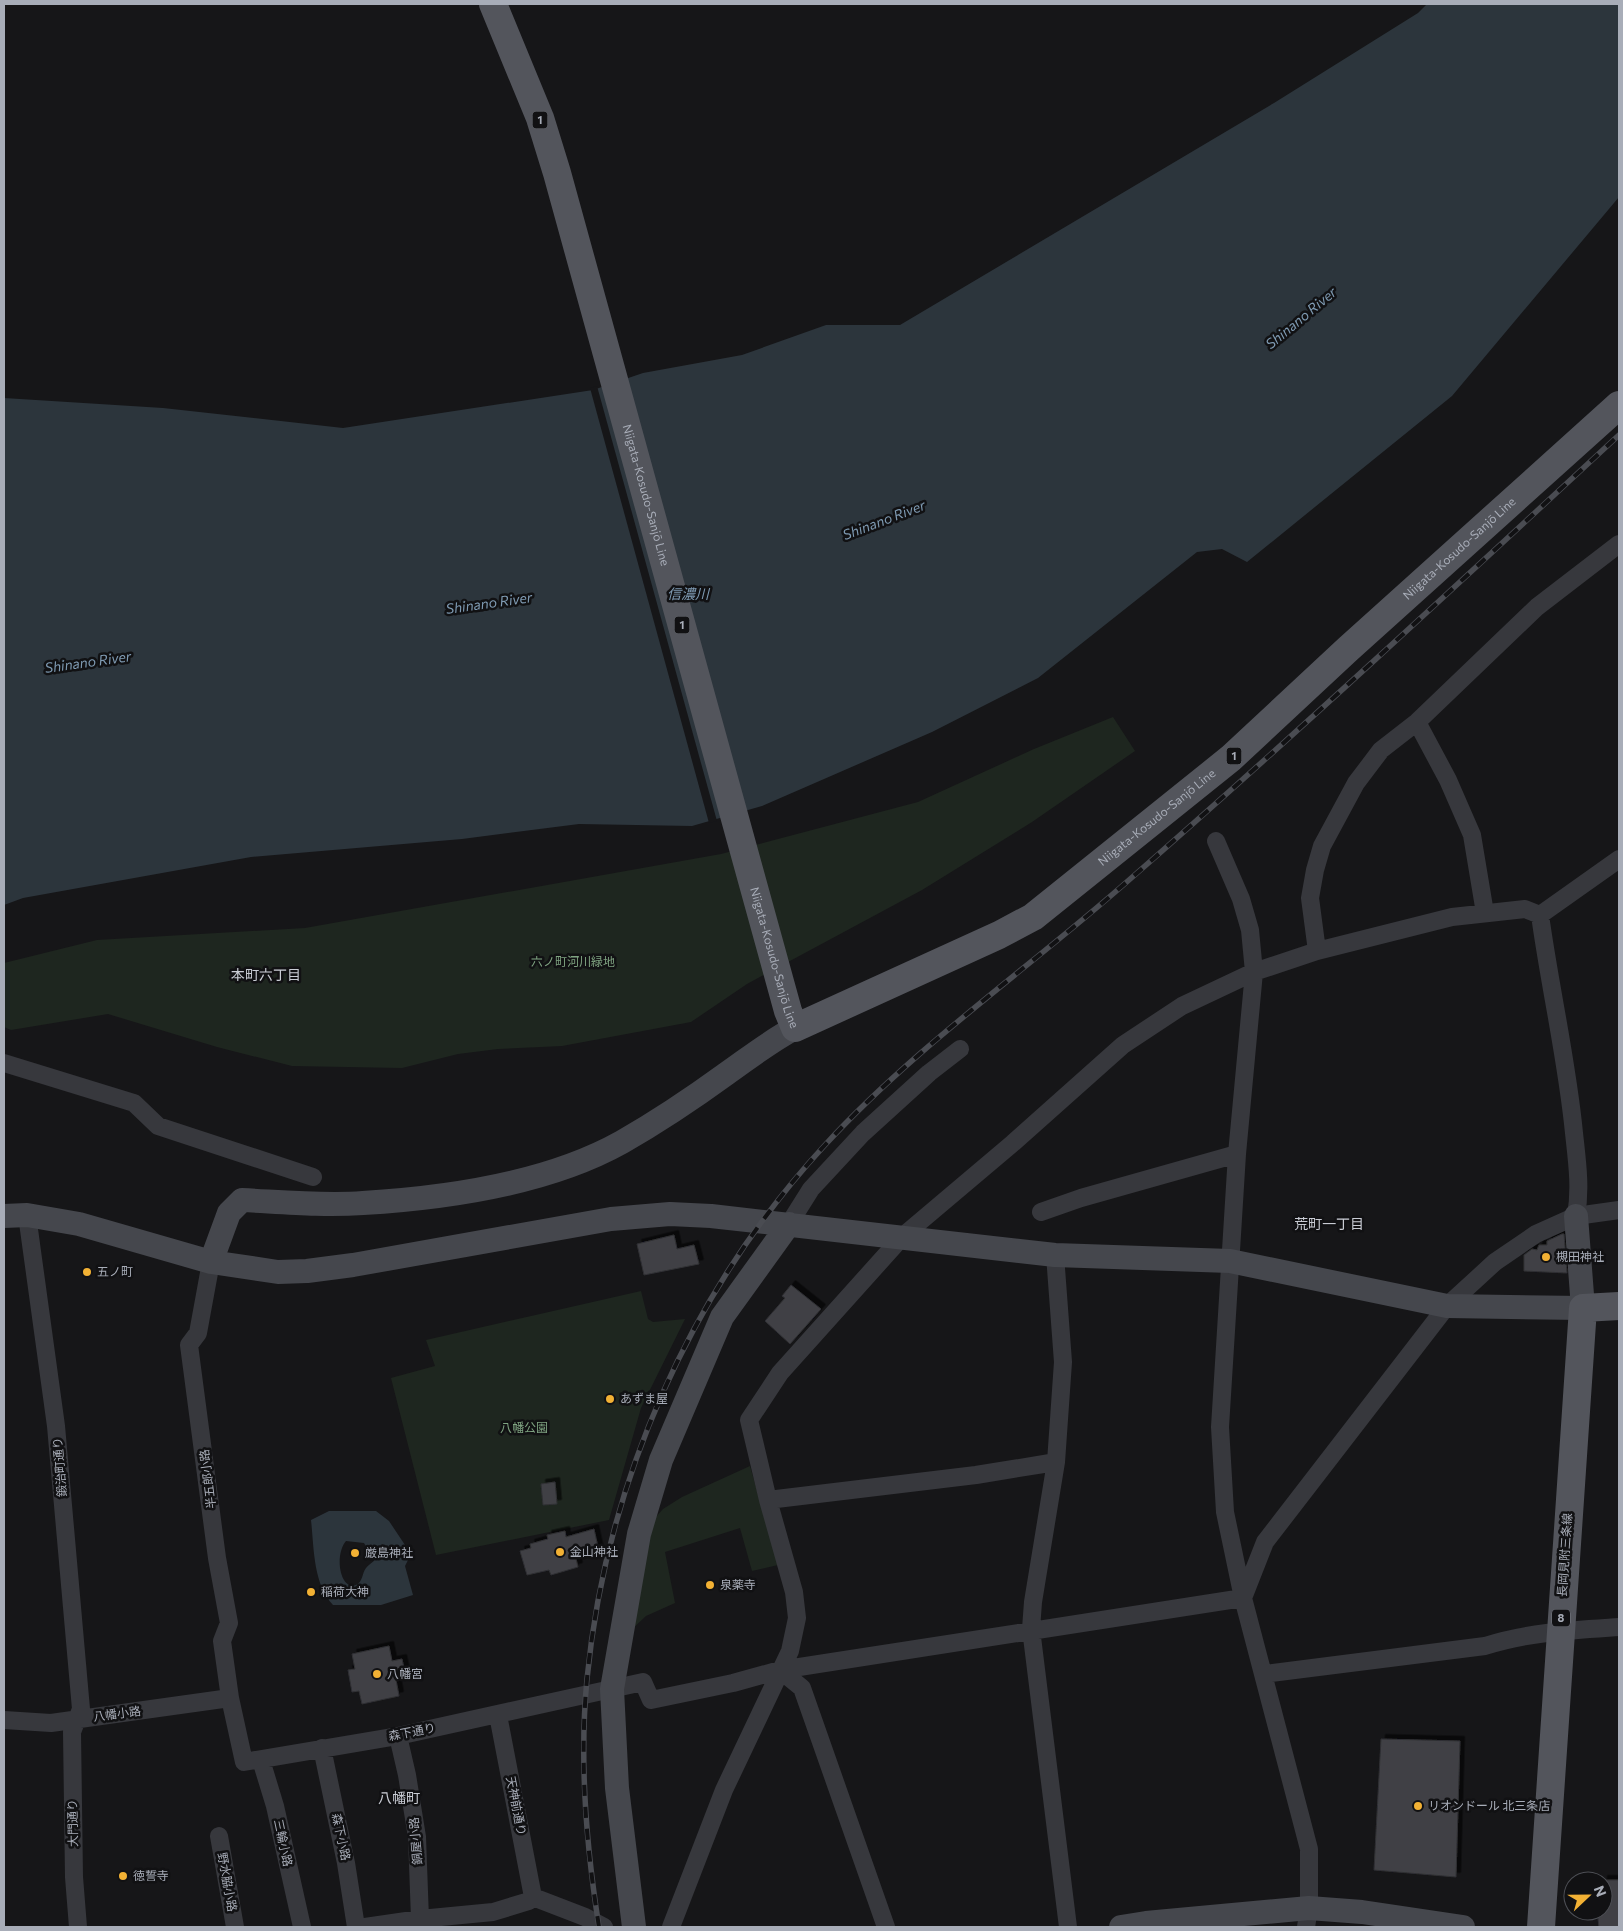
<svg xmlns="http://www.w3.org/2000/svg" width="1623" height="1931" viewBox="0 0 1623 1931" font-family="Commissioner,'Noto Sans JP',sans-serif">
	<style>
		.green { fill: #1e261f }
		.water { fill: #2c353c; fill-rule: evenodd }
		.pier { fill: #161618 }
		.building { fill: #404145; stroke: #303034; filter: url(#shadow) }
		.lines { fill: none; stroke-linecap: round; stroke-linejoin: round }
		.street { stroke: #37383d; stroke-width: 18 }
		.secondary { stroke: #45474d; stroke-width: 24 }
		.primary { stroke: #53555c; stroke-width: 28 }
		.rail-casing { stroke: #4a4c52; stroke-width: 5.5 }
		.rail { stroke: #111113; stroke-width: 4; stroke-dasharray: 11; stroke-linecap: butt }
		.poi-dot { fill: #f2b134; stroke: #111113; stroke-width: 2 }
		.labels { text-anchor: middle; stroke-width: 5; stroke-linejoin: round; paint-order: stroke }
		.shield { fill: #111113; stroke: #7b7e86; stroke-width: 1 }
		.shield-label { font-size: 11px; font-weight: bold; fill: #a8adb8 }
		.street-label { font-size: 12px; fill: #a8adb8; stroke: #111113 }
		.park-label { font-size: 12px; fill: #7fa381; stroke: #111113 }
		.poi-label { font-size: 12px; fill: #a8adb8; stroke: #111113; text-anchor: start }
		.water-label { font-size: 14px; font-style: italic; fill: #7f9bb3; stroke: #111113 }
		.neighbourhood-label { font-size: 14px; fill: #c9ccd4; stroke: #111113 }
	</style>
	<defs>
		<filter id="shadow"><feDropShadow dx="4.5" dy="-4.5" stdDeviation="0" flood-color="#0009"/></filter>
	</defs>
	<rect width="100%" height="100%" fill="#161618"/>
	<path class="green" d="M 1113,717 L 1135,751 L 1032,822 L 922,890 L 747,984 L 691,1022 L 562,1046 L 498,1049 L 458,1054 L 402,1068 L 292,1066 L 217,1047 L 108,1014 L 11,1030 L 4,1027 L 4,963 L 97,940 L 305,928 L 721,854 L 918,802 L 1034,749 Z
		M 641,1291 L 648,1319 L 653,1322 L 685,1319 L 641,1408 L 609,1520 L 436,1555 L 391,1378 L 435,1366 L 426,1340 Z
		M 750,1466 L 778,1565 L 752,1571 L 740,1528 L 665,1552 L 675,1603 L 646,1616 L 629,1632 L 648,1526 L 663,1509 L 682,1497 Z"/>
	<path class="water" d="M 1427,4 L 1619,4 L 1619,197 L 1452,396 L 1247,562 L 1222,549 L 1197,552 L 1038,678 L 932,732 L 762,806 L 692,826 L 579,824 L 462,839 L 251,857 L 23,898 L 4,905 L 4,398 L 163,408 L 343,428 L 593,390 L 643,373 L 742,355 L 826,325 L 900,325 L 1274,103 L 1418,13 Z
		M 329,1511 L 376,1511 L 389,1521 L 411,1554 L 405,1566 L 413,1595 L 381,1605 L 333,1605 C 313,1584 314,1547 311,1520 ZM 346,1541 L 364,1543 L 370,1553 L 374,1555 L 375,1560 C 372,1563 368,1565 366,1568 C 362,1573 363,1582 356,1585 C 340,1591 334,1555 346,1541 Z"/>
	<path class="pier" d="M 597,386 L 717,821 L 709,823 L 590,388 Z"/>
	<path class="building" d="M 1562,1234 L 1564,1234 L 1567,1273 L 1524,1271 L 1524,1255 L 1532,1249 L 1537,1250 L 1539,1245 L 1547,1245 L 1547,1241 Z
		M 674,1235 L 677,1249 L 694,1245 L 699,1264 L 644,1275 L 637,1244 Z
		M 791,1285 L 821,1309 L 790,1344 L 765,1321 L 785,1298 L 782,1296 Z
		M 555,1482 L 557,1504 L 543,1505 L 541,1484 Z
		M 594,1529 L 599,1552 L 576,1559 L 578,1567 L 551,1575 L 549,1570 L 527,1575 L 520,1551 L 531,1548 L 530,1544 L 548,1539 L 547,1535 L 565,1531 L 566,1537 Z
		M 389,1646 L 392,1661 L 402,1659 L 406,1678 L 396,1680 L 399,1696 L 362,1704 L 359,1691 L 352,1692 L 348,1670 L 355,1669 L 352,1654 Z
		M 1381,1739 L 1460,1741 L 1456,1877 L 1374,1870 Z
		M 1603,1880 L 1619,1880 L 1619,1927 L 1599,1927 L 1597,1911 L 1603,1911 Z"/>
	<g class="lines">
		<path class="street" d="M 1417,722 L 1448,780 L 1472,835 L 1485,913
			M 1216,841 L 1241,899 L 1250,930 L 1254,972 L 1237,1154 L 1220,1427 L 1225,1512 L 1243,1598 L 1309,1849 L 1309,1908 L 1306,1927
			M 1540,915 C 1550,988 1567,1060 1574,1133 C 1577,1161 1581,1188 1576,1216
			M 1540,915 L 1619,859
			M 1317,951 L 1310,898 L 1315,870 L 1322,846 L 1356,783 L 1381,750 L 1417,722 L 1537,607 L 1619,544
			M 4,1063 L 134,1103 L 158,1126 L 313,1177
			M 1041,1212 L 1081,1198 L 1237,1154
			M 27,1215 L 56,1426 L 81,1709 L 72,1732 L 74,1877 L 78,1927
			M 789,1224 L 811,1189 L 863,1133 L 929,1073 L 960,1049
			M 1055,1255 L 1063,1362 L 1056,1462 L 1033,1602 L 1031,1629 L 1068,1927
			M 211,1262 L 198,1333 L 189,1345 L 217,1558 L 229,1623 L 222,1641 L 230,1698 L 244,1762 L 398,1736 L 643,1682 L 651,1700 L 733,1683 L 780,1670 L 1243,1598
			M 768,1500 L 976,1475 L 1056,1462
			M 1243,1598 L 1265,1542 L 1447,1306 L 1495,1262 L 1536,1234 L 1576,1216 L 1619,1210
			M 780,1670 L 802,1688 L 886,1927
			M 1264,1674 L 1485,1646 C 1529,1632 1574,1630 1619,1627
			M 498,1715 L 533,1897
			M 4,1720 L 51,1723 L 230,1698
			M 398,1736 L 407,1775 L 417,1837 L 420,1919
			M 322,1748 L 346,1863 L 356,1927
			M 261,1760 L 275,1806 L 302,1927
			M 219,1836 L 235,1927
			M 533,1897 L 585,1917 L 604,1927
			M 365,1927 L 420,1919 L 493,1912 L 529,1901 L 533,1897
			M 671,1927 L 724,1790 L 790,1651 L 797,1618 L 794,1592 L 768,1500 L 749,1420 L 780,1373 L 903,1236 L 1013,1143 L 1123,1045 L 1182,1006 L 1254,972 L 1317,951 L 1452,917 L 1525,909 L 1540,915"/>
		<path class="secondary" d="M 4,1216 L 27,1215 L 79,1224 L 211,1262 L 278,1272 L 307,1271 L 353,1265 L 611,1219 L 670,1214 L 711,1216 L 1055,1255 L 1230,1261 L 1447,1306 L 1583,1308 L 1576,1216
			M 211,1262 L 229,1213 L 242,1200 C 282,1202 323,1206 363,1203 C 447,1198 547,1184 622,1142 C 657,1122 693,1098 726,1074 C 749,1058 770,1041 795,1028
			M 634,1927 L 617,1788 L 612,1689 L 639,1534 L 661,1460 L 722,1317 L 789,1224
			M 1121,1927 L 1146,1923 L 1309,1908 L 1362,1912 L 1463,1927"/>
		<g class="primary">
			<path id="s1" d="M 493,4 L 540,118 L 557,173 L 788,1011 L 795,1028 L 999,935 L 1033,917 L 1231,758 L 1348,649 L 1619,405"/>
			<path d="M 1541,1927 L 1583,1308 L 1619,1306"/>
		</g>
		<defs>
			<path id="rail" d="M 599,1927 C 586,1845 579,1762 587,1679 C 606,1482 691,1290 825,1145 C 916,1046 1028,969 1129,880 C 1295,735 1457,585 1619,435"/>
		</defs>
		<use href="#rail" class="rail-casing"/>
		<use href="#rail" class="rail"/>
	</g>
	<g class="poi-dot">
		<circle cx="1546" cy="1257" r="5"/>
		<circle cx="87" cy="1272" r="5"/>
		<circle cx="610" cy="1399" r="5"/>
		<circle cx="560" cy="1552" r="5"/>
		<circle cx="355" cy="1553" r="5"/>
		<circle cx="710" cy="1585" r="5"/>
		<circle cx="311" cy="1592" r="5"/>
		<circle cx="377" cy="1674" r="5"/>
		<circle cx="1418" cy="1806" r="5"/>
		<circle cx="123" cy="1876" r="5"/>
	</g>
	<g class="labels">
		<g class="shield">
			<rect x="532.5" y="111.5" width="15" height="17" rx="4"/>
			<rect x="674.5" y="616.5" width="15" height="17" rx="4"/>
			<rect x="1226.5" y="747.5" width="15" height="17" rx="4"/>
			<rect x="1552" y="1609.5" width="18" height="17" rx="4"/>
		</g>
		<g class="shield-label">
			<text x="540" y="124">1</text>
			<text x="682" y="629">1</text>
			<text x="1234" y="760">1</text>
			<text x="1561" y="1622">8</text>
		</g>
		<g class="street-label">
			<text dy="4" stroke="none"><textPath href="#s1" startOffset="515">Niigata-Kosudo-Sanjō Line</textPath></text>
			<text dy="4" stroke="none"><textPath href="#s1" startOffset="1895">Niigata-Kosudo-Sanjō Line</textPath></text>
			<text dy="4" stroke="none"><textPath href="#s1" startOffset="1490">Niigata-Kosudo-Sanjō Line</textPath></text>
			<text dy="4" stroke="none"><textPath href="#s1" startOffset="995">Niigata-Kosudo-Sanjō Line</textPath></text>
			<text transform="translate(60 1467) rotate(-95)" y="4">鍛治町通り</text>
			<text transform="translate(208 1479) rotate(-97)" y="4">半五郎小路</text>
			<text transform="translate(1565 1555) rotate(-86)" y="4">長岡見附三条線</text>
			<text transform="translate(117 1714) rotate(-7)" y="4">八幡小路</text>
			<text transform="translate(412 1732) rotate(-11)" y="4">森下通り</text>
			<text transform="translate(516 1806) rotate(79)" y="4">天神前通り</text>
			<text transform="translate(73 1823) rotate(-91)" y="4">大門通り</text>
			<text transform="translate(341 1837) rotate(78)" y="4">森下小路</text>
			<text transform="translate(416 1841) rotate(-95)" y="4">銅屋小路</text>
			<text transform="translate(283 1843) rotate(78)" y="4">三輪小路</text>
			<text transform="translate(227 1882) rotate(80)" y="4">野水脇小路</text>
		</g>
		<g class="park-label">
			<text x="573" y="966">六ノ町河川緑地</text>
			<text x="524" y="1432">八幡公園</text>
		</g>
		<g class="poi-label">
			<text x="1556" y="1261">槻田神社</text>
			<text x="97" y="1276">五ノ町</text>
			<text x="620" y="1403">あずま屋</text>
			<text x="570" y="1556">金山神社</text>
			<text x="365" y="1557">厳島神社</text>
			<text x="720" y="1589">泉薬寺</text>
			<text x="321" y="1596">稲荷大神</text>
			<text x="387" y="1678">八幡宮</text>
			<text x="1428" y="1810">リオンドール 北三条店</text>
			<text x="133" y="1880">徳誓寺</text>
		</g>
		<g class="water-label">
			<text transform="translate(1301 318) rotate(-40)" y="5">Shinano River</text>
			<text transform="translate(884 520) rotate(-21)" y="5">Shinano River</text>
			<text x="688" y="599">信濃川</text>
			<text transform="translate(489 603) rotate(-8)" y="5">Shinano River</text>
			<text transform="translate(88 662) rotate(-8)" y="5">Shinano River</text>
		</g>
		<g class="neighbourhood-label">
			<text x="266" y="980">本町六丁目</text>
			<text x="1329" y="1229">荒町一丁目</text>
			<text x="399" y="1803">八幡町</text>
		</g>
	</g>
	<rect width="1623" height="1931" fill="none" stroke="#a8adb8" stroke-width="10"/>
	<g transform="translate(1588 1896) rotate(68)"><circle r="24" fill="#111113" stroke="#4d4f55"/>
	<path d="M0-4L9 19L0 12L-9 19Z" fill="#f2b134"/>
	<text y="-8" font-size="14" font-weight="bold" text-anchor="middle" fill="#a8adb8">N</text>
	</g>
</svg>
